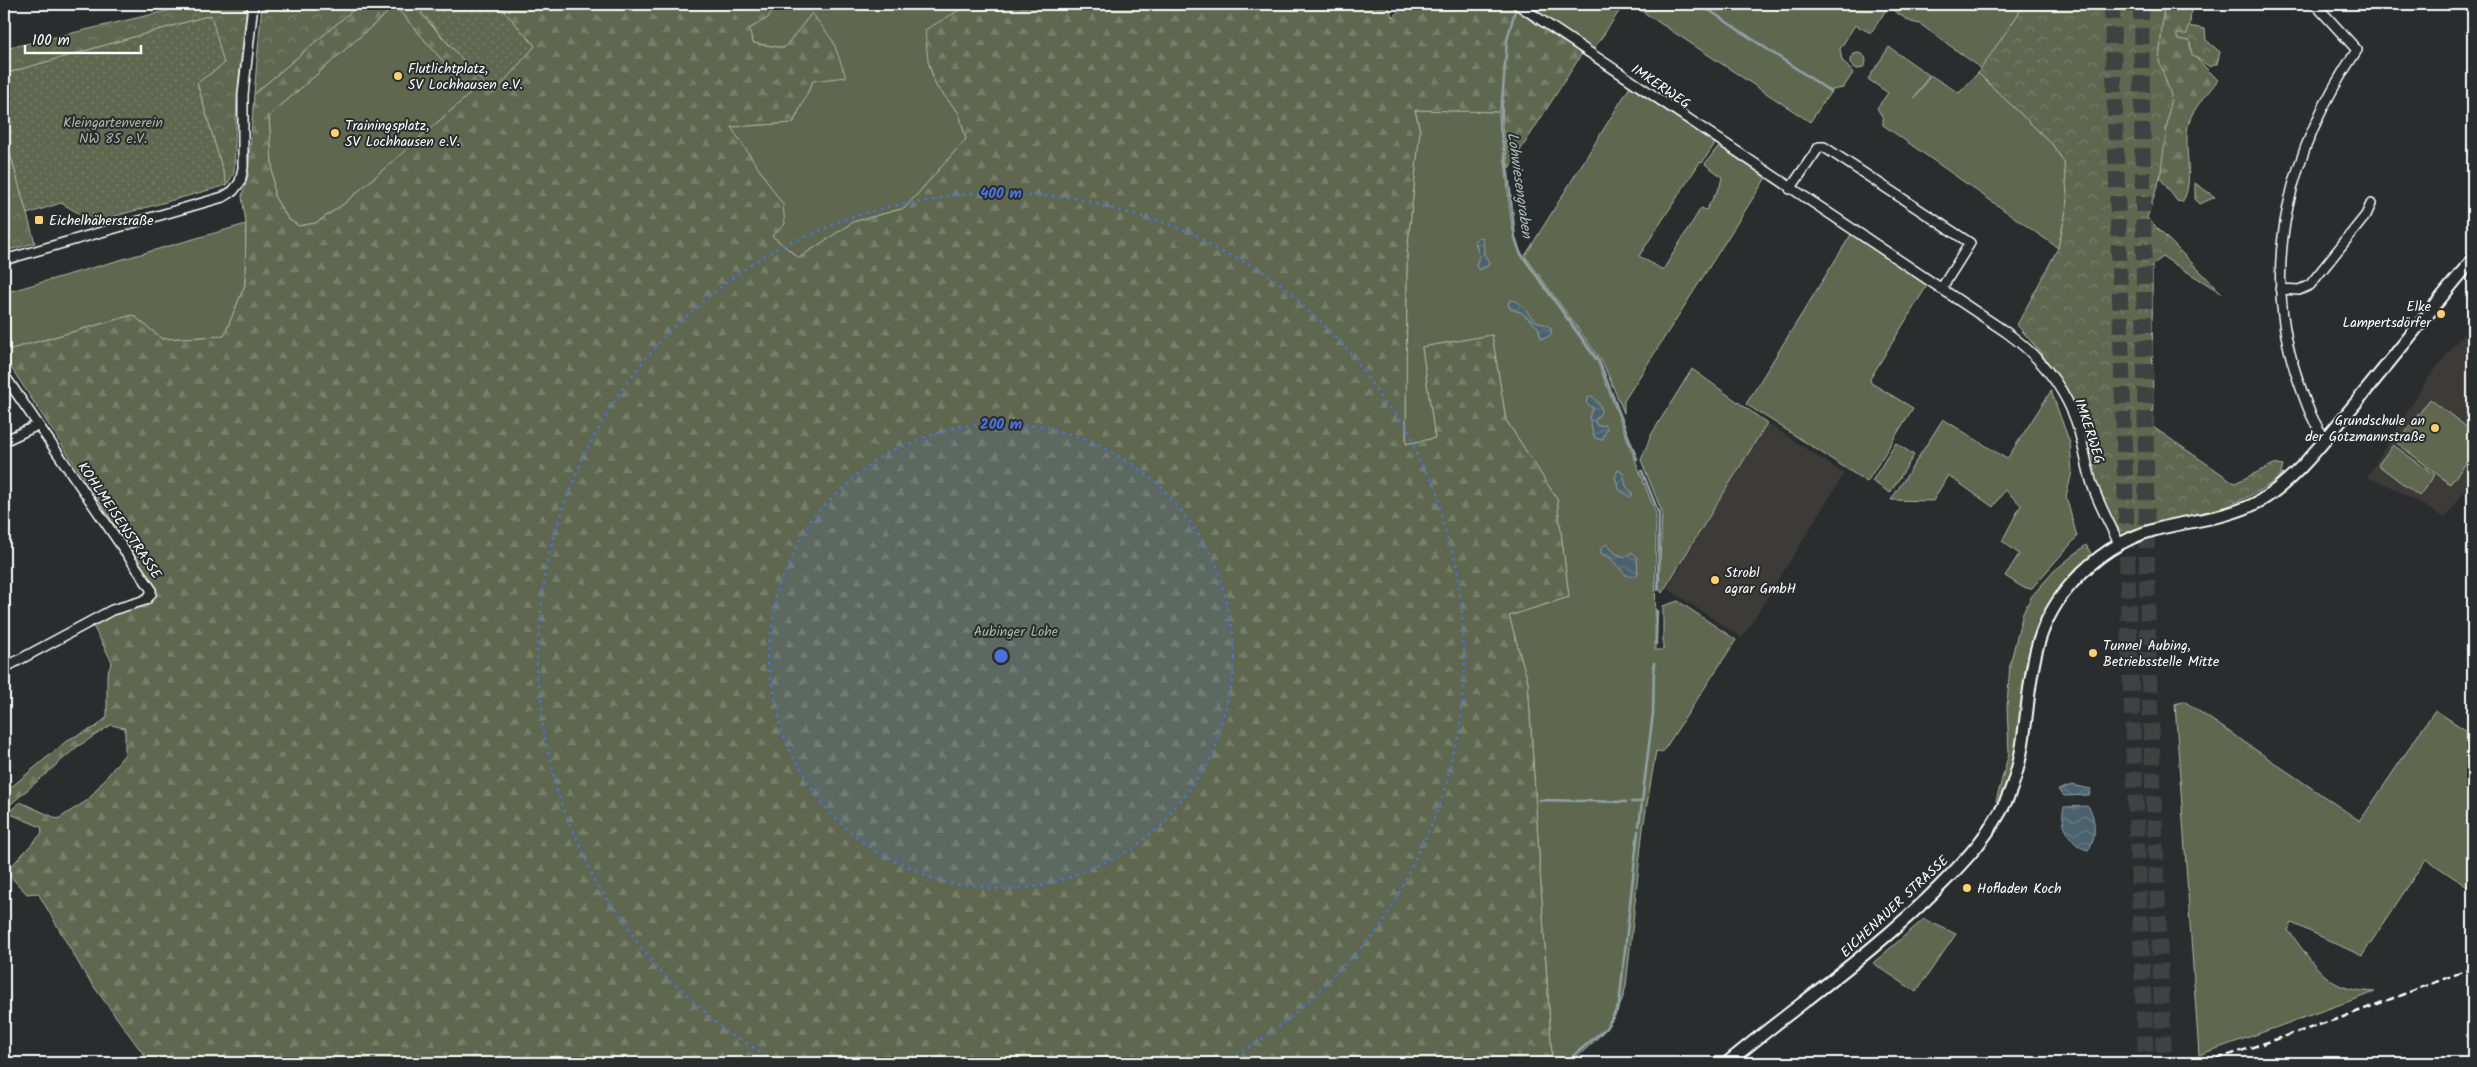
<svg xmlns="http://www.w3.org/2000/svg" width="2477" height="1067" viewBox="0 0 2477 1067" font-family="Kalam,sans-serif">
	<style>
		.built { fill: #3d3b38 }
		.grass { fill: #5e684f; stroke: #aeb4a7 }
		.forest { fill: url(#forest-firs); stroke: #aeb4a7; fill-rule: evenodd }
		.park { fill: url(#park-crowns); stroke: #aeb4a7 }
		.garden { fill: url(#garden-dots); stroke: #aeb4a7 }
		.water { fill: url(#water-waves); stroke: #92a1a8 }
		.lines { fill: none; stroke-linecap: round; stroke-linejoin: round }
		.stream { stroke: #92a1a8; stroke-width: 2.5 }
		.motorway-tunnel { stroke: #3f4243; stroke-width: 16; stroke-dasharray: 16 8; stroke-linecap: butt }
		.minor-casing { stroke: #fff; stroke-width: 12 }
		.tertiary-casing { stroke: #fff; stroke-width: 15 }
		.minor { stroke: #2a2d2e; stroke-width: 9 }
		.tertiary { stroke: #2a2d2e; stroke-width: 11 }
		.rail { stroke: #fff; stroke-width: 2.5; stroke-dasharray: 8 4; stroke-linecap: butt }
		.ring { fill: none; stroke: #4a71e0; stroke-width: 2.5; stroke-dasharray: 2.5 5 }
		.poi-dot { fill: #ffd166; stroke: #2a2d2e; stroke-width: 2 }
		.labels { text-anchor: middle; stroke-width: 4; stroke-linejoin: round; paint-order: stroke }
		.poi-label { font-size: 14px; fill: #fff; stroke: #2a2d2e; text-anchor: start }
		.street-label { font-size: 14px; fill: #fff; stroke: #2a2d2e }
		.park-label { font-size: 14px; fill: #aeb4a7; stroke: #2a2d2e }
		.water-label { font-size: 15px; font-style: italic; fill: #aeb8be; stroke: #2a2d2e }
		.centre { fill: #4a71e0; stroke: #2a2d2e; stroke-width: 2.5 }
		.ring-label { font-size: 15px; text-anchor: middle; font-weight: bold; fill: #4a71e0; stroke: #2a2d2e; stroke-width: 4; stroke-linejoin: round; paint-order: stroke }
	</style>
	<defs>
		<pattern id="forest-firs" width="22" height="20" patternUnits="userSpaceOnUse" patternTransform="scale(1.25)"><rect width="22" height="20" fill="#5e684f"/><path d="M5 1l3.5 6h-7zM16 11l3.5 6h-7z" fill="#767f69"/></pattern>
		<pattern id="park-crowns" width="20" height="18" patternUnits="userSpaceOnUse" patternTransform="scale(1.25)"><rect width="20" height="18" fill="#5e684f"/><path d="M2 6a3 3 0 1 1 6 0M12 15a3 3 0 1 1 6 0" fill="none" stroke="#767f69"/></pattern>
		<pattern id="garden-dots" width="8" height="8" patternUnits="userSpaceOnUse" patternTransform="scale(1.25)"><rect width="8" height="8" fill="#5e684f"/><path d="M2 2h.1M6 6h.1" fill="none" stroke="#767f69" stroke-width="1.8" stroke-linecap="round"/></pattern>
		<pattern id="water-waves" width="16" height="10" patternUnits="userSpaceOnUse" patternTransform="scale(1.25)"><rect width="16" height="10" fill="#4a626e"/><path d="M0 5q4-4 8 0t8 0" fill="none" stroke="#657a84"/></pattern>
	</defs>
	<rect width="100%" height="100%" fill="#2a2d2e"/>
	<filter id="ink" filterUnits="userSpaceOnUse"><feTurbulence type="fractalNoise" baseFrequency=".02" numOctaves="2"/><feDisplacementMap in="SourceGraphic" scale="10" xChannelSelector="R" yChannelSelector="G"/><feConvolveMatrix kernelMatrix="1 2 1 2 8 2 1 2 1" color-interpolation-filters="sRGB"/></filter>
	<g filter="url(#ink)">
		<path class="built" d="M 2473,321 L 2473,480 L 2445,518 L 2390,486 L 2367,477 L 2427,380 Z
			M 1767,423 L 1844,474 L 1742,638 L 1667,588 Z"/>
		<path class="grass" d="M 776,4 L 970,4 L 928,61 L 936,86 L 959,113 L 966,139 L 905,208 L 853,222 L 799,258 L 771,235 L 731,127 L 793,123 L 813,81 L 812,13 L 784,48 L 753,43 L 749,29 L 767,18 Z
			M 1520,4 L 1624,4 L 1592,52 Z
			M 1631,4 L 2025,4 L 1982,69 L 1920,24 L 1911,22 L 1888,7 L 1871,33 L 1855,25 L 1840,49 L 1842,60 L 1853,73 L 1843,88 L 1832,90 L 1810,122 Z
			M 395,6 L 471,93 L 345,203 L 316,223 L 299,226 L 288,219 L 274,196 L 269,116 Z
			M 1889,47 L 1929,75 L 1915,98 L 1930,75 L 1959,93 L 1978,73 L 2052,144 L 2064,162 L 2068,202 L 2058,248 L 1883,125 L 1883,118 L 1877,108 L 1888,93 L 1868,79 Z
			M1850 61a8 8 0 1 1 16 0a8 8 0 1 1-16 0Z
			M 1631,85 L 1716,142 L 1702,163 L 1700,162 L 1639,256 L 1663,270 L 1701,208 L 1706,210 L 1720,186 L 1722,177 L 1705,164 L 1717,148 L 1723,147 L 1767,176 L 1624,401 L 1624,413 L 1603,363 L 1525,256 Z
			M 1415,110 L 1499,112 C 1499,132 1504,150 1506,170 C 1509,199 1509,227 1520,254 L 1598,363 L 1656,514 L 1655,650 L 1663,650 L 1663,606 L 1678,601 L 1736,640 L 1662,753 L 1656,751 L 1643,828 L 1626,986 C 1617,1025 1598,1038 1570,1063 L 1550,1063 L 1552,1058 L 1528,682 L 1509,616 L 1569,597 L 1557,499 L 1506,420 L 1492,335 L 1422,347 L 1435,438 L 1406,444 L 1407,252 L 1420,131 Z
			M 246,224 L 245,285 L 224,336 L 162,339 L 133,315 L 4,351 L 4,293 Z
			M 1852,233 L 1928,284 L 1870,379 L 1871,383 L 1913,408 L 1867,482 L 1746,404 Z
			M 1692,369 L 1767,423 L 1662,593 L 1659,588 L 1662,512 L 1641,460 L 1651,435 Z
			M 2051,391 L 2070,443 L 2072,472 L 2066,496 L 2077,537 L 2031,589 L 2022,587 L 2005,576 L 2019,554 L 2002,541 L 2021,505 L 2005,490 L 1993,507 L 1948,475 L 1933,501 L 1891,500 L 1943,419 L 2007,459 Z
			M 2430,399 L 2473,432 L 2473,454 L 2450,484 L 2397,443 Z
			M 1896,443 L 1914,455 L 1890,493 L 1872,481 Z
			M 2393,445 L 2435,475 L 2419,496 L 2378,465 Z
			M 2086,545 L 2093,557 L 2071,577 L 2052,601 L 2032,643 L 2026,668 L 2017,755 L 1998,803 L 1996,801 L 2009,753 L 2007,706 L 2010,664 L 2023,613 L 2031,597 L 2054,571 Z
			M 2184,701 L 2360,821 L 2435,710 L 2473,735 L 2473,881 L 2469,888 L 2426,859 L 2362,956 L 2292,923 L 2288,930 C 2304,950 2321,981 2347,988 C 2356,991 2366,991 2375,992 L 2199,1055 L 2175,704 Z
			M 1924,919 L 1956,934 L 1916,992 L 1873,963 Z"/>
		<path class="forest" d="M 360,4 L 412,4 L 493,93 L 535,46 L 498,4 L 611,4 L 614,6 L 619,4 L 776,4 L 768,18 L 749,29 L 753,43 L 784,48 L 812,13 L 833,41 L 846,77 L 813,81 L 793,123 L 731,127 L 783,205 L 785,224 L 772,236 L 799,258 L 853,222 L 905,208 L 966,139 L 959,113 L 936,86 L 928,61 L 925,30 L 970,4 L 1388,4 L 1392,17 L 1407,4 L 1512,4 L 1583,52 L 1509,168 L 1502,127 L 1503,93 L 1499,112 L 1415,110 L 1420,131 L 1407,252 L 1406,444 L 1435,438 L 1422,347 L 1492,335 L 1506,420 L 1557,499 L 1569,597 L 1509,616 L 1528,682 L 1552,1058 L 1550,1063 L 150,1063 L 86,976 L 38,893 L 27,894 L 6,872 L 42,833 L 41,827 L 8,813 L 20,802 L 58,819 L 88,800 L 125,754 L 125,728 L 111,725 L 77,747 L 4,810 L 4,793 L 69,739 L 96,727 L 107,717 L 107,674 L 112,662 L 93,626 L 155,586 L 4,357 L 4,351 L 133,315 L 162,339 L 224,336 L 245,285 L 246,224 L 242,196 L 248,176 L 254,94 ZM 395,6 L 471,93 L 345,203 L 316,223 L 299,226 L 288,219 L 274,196 L 269,116 Z
			M 2164,4 L 2196,4 L 2191,10 L 2189,37 L 2192,54 L 2218,80 C 2209,92 2193,108 2189,122 C 2182,146 2196,183 2182,202 L 2177,201 L 2160,178 L 2162,158 L 2159,61 Z"/>
		<path class="park" d="M 196,4 L 247,4 L 237,95 L 234,173 L 227,185 L 197,83 L 211,15 L 4,74 L 4,49 Z
			M 262,4 L 360,4 L 254,94 Z
			M 2025,4 L 2164,4 L 2159,61 L 2171,95 L 2160,178 L 2147,218 L 2223,294 L 2163,257 L 2152,265 L 2153,427 L 2235,483 L 2274,464 L 2283,466 L 2280,477 C 2235,511 2179,521 2126,535 C 2091,508 2093,455 2079,416 C 2066,381 2041,353 2017,325 L 2058,248 L 2068,202 L 2064,162 L 2052,144 L 1978,73 Z
			M 2188,26 L 2205,29 L 2206,40 L 2220,52 L 2217,64 L 2210,67 L 2192,55 L 2190,41 L 2177,39 L 2177,34 L 2187,34 Z
			M 4,131 L 35,243 L 5,251 L 4,247 Z
			M 2195,183 L 2215,197 L 2200,204 L 2195,199 Z"/>
		<path class="garden" d="M 430,4 L 498,4 L 535,46 L 493,94 L 421,12 Z
			M 211,15 L 224,64 L 197,83 L 227,185 L 94,222 L 61,203 L 27,214 L 4,131 L 4,74 Z"/>
		<path class="water" d="M 1479,237 L 1483,238 L 1484,254 L 1489,262 L 1488,266 L 1479,270 L 1476,266 L 1479,256 L 1475,241 Z
			M 1510,300 C 1522,300 1527,315 1536,321 C 1541,324 1546,324 1551,328 L 1551,334 L 1546,338 L 1541,338 L 1538,327 L 1521,312 L 1510,309 L 1508,305 Z
			M 1592,396 L 1601,407 L 1601,412 L 1595,420 L 1595,423 L 1598,426 L 1605,425 L 1607,428 L 1602,440 L 1595,438 C 1592,432 1591,424 1589,417 L 1593,408 L 1586,403 L 1588,398 Z
			M 1618,470 L 1623,473 L 1626,486 L 1633,494 L 1630,497 L 1619,489 L 1615,477 Z
			M 1606,544 L 1616,554 L 1626,557 L 1632,552 L 1637,557 L 1638,573 L 1634,577 L 1626,575 L 1610,558 L 1601,554 L 1601,549 Z
			M 2072,785 L 2091,789 L 2089,795 L 2064,796 L 2058,790 Z
			M 2088,806 C 2096,817 2097,839 2088,850 C 2071,847 2059,823 2064,807 Z"/>
		<g class="lines">
			<path class="stream" d="M 1700,4 L 1831,92
				M 1516,7 L 1507,40 L 1500,127 L 1508,173 L 1515,238 L 1520,252 L 1600,363 L 1637,459
				M 1642,471 L 1659,514 L 1658,590
				M 1656,644 L 1657,611
				M 1540,800 L 1626,802
				M 1631,802 L 1642,802
				M 1639,826 L 1653,713 L 1654,663
				M 1565,1063 L 1606,1028 L 1619,1005 L 1638,831"/>
			<path class="motorway-tunnel" d="M 2112,4 L 2130,662 L 2146,1063
				M 2141,4 L 2148,653 L 2164,1063"/>
			<defs>
				<path id="minor" d="M 1517,4 L 2006,332 C 2038,355 2062,383 2076,421 C 2083,442 2086,464 2092,484 C 2099,505 2110,524 2119,544
					M 2315,4 L 2357,50 C 2292,146 2259,260 2296,374 C 2303,394 2311,422 2326,439
					M 1790,189 L 1819,147 L 1824,147 L 1970,243 L 1941,289
					M 4,260 L 223,197 L 233,191 L 240,182 L 243,168 L 243,95 L 253,4
					M 2280,289 L 2299,290 L 2310,285 L 2366,215 L 2371,204
					M 4,375 L 151,589 L 151,594 L 146,600 L 112,610 L 4,668
					M 4,441 L 38,425"/>
				<path id="tertiary" d="M 1727,1063 C 1798,1004 1875,952 1940,886 C 1966,860 1991,833 2007,799 C 2040,725 2012,648 2073,582 C 2094,558 2123,538 2154,530 C 2189,520 2228,519 2260,501 C 2295,480 2323,442 2349,411 C 2391,361 2431,309 2473,259"/>
			</defs>
			<use href="#minor" class="minor-casing"/>
			<use href="#tertiary" class="tertiary-casing"/>
			<use href="#minor" class="minor"/>
			<use href="#tertiary" class="tertiary"/>
			<path class="rail" d="M 2205,1063 L 2343,1017 L 2473,968"/>
		</g>
	</g>
	<circle cx="1001" cy="656" r="232" fill="#4a71e0" fill-opacity=".12"/>
	<g class="ring">
		<circle cx="1001" cy="656" r="232"/>
		<path d="M780 1063A463 463 0 1 1 1222 1063"/>
	</g>
	<g class="poi-dot">
		<circle cx="398" cy="76" r="5"/>
		<circle cx="335" cy="133" r="5"/>
		<rect x="34" y="215" width="10" height="10" rx="2.5"/>
		<circle cx="2441" cy="314" r="5"/>
		<circle cx="2435" cy="428" r="5"/>
		<circle cx="1715" cy="580" r="5"/>
		<circle cx="2093" cy="653" r="5"/>
		<circle cx="1967" cy="888" r="5"/>
	</g>
	<g class="labels">
		<g class="poi-label">
			<text x="408" y="73">Flutlichtplatz,<tspan x="408" dy="16">SV Lochhausen e.V.</tspan></text>
			<text x="345" y="130">Trainingsplatz,<tspan x="345" dy="16">SV Lochhausen e.V.</tspan></text>
			<text x="49" y="225">Eichelhäherstraße</text>
			<text x="2431" y="311" text-anchor="end">Elke<tspan x="2431" dy="16">Lampertsdörfer</tspan></text>
			<text x="2425" y="425" text-anchor="end">Grundschule an<tspan x="2425" dy="16">der Gotzmannstraße</tspan></text>
			<text x="1725" y="577">Strobl<tspan x="1725" dy="16">agrar GmbH</tspan></text>
			<text x="2103" y="650">Tunnel Aubing,<tspan x="2103" dy="16">Betriebsstelle Mitte</tspan></text>
			<text x="1977" y="893">Hofladen Koch</text>
		</g>
		<g class="street-label">
			<text transform="translate(1661 86) rotate(34)" y="5">IMKERWEG</text>
			<text transform="translate(2090 431) rotate(72)" y="5">IMKERWEG</text>
			<text transform="translate(120 520) rotate(56)" y="5">KOHLMEISENSTRASSE</text>
			<text transform="translate(1894 906) rotate(-43)" y="5">EICHENAUER STRASSE</text>
		</g>
		<g class="park-label">
			<text x="113" y="127">Kleingartenverein<tspan x="113" dy="16">NW 85 e.V.</tspan></text>
			<text x="1016" y="636">Aubinger Lohe</text>
		</g>
		<g class="water-label">
			<text transform="translate(1520 185) rotate(82)" y="5">Lohwiesengraben</text>
		</g>
	</g>
	<circle cx="1001" cy="656" r="8" class="centre"/>
	<g class="ring-label">
		<text x="1001" y="198">400 m</text>
		<text x="1001" y="429">200 m</text>
	</g>
	<rect width="2477" height="1067" fill="none" stroke="#2a2d2e" stroke-width="20"/>
	<rect x="10" y="10" width="2457" height="1047" fill="none" stroke="#fff" stroke-width="2" filter="url(#ink)"/>
	<path d="M25 45v8h116v-8" fill="none" stroke="#ffffff" stroke-width="2.5"/>
	<text x="32" y="45" font-size="15" fill="#ffffff" stroke="#2a2d2e" stroke-width="4" paint-order="stroke">100 m</text>
</svg>
